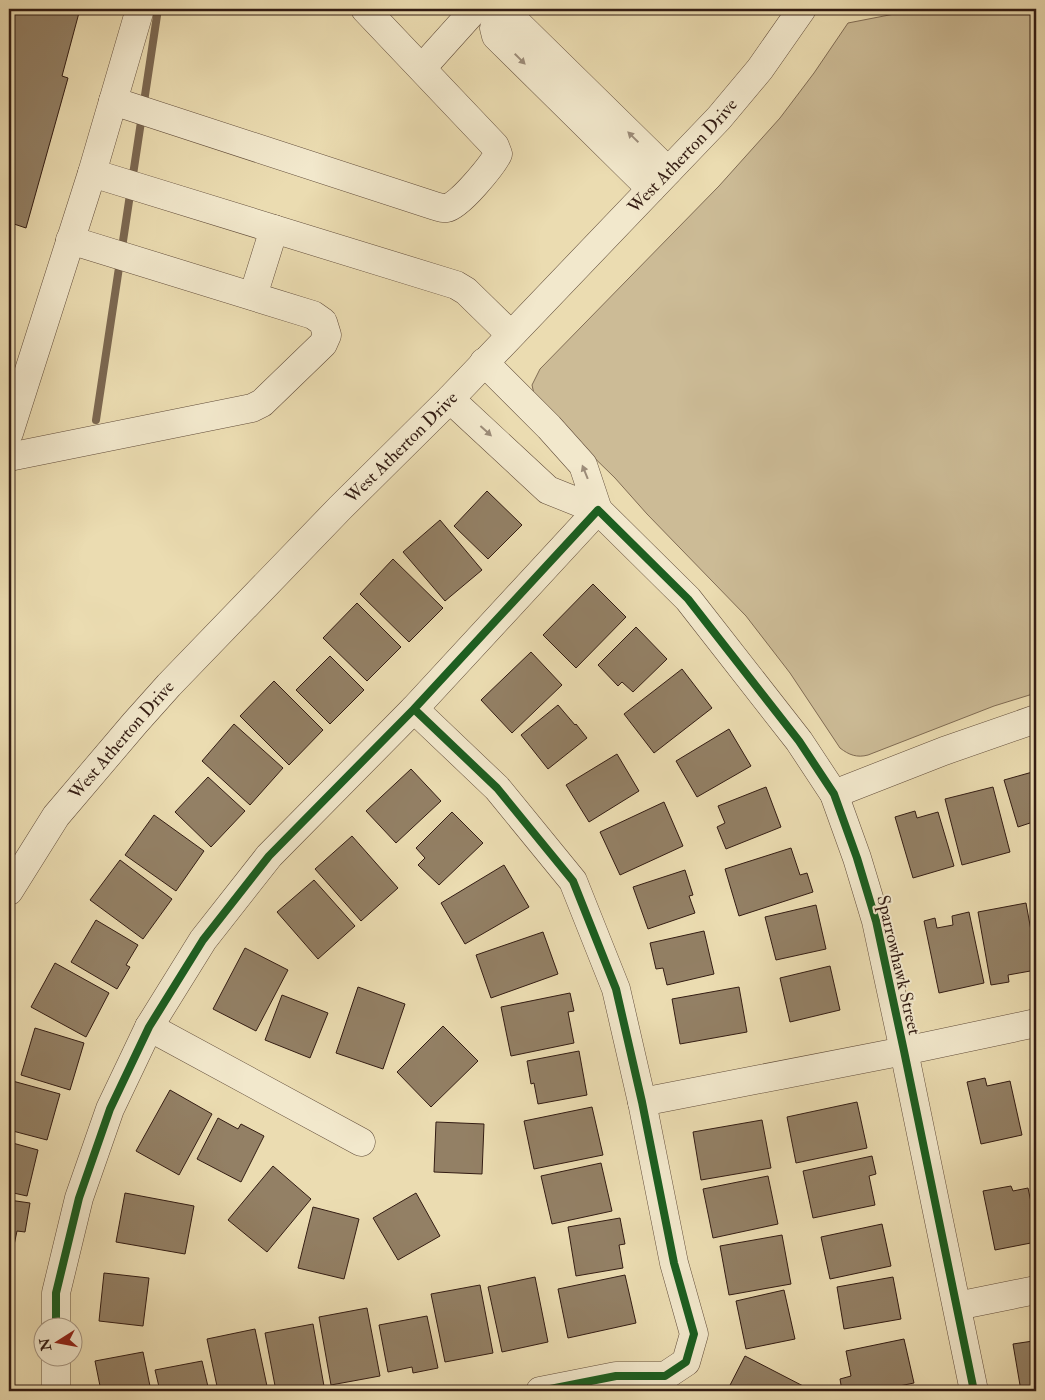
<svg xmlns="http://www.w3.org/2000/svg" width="1045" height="1400" viewBox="0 0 1045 1400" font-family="'IM FELL Double Pica',serif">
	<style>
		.green { fill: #ccbb96; stroke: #806c54 }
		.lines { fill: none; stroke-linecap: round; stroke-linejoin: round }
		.stream { stroke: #7c6851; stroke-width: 8 }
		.building { fill: #938065; stroke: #331c13 }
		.minor-casing { stroke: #614c3a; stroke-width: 29 }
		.minor { stroke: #f2e8cc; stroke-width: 28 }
		.cycleway-casing { stroke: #f2e8cc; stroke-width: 11 }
		.cycleway { stroke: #1b5e20; stroke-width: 8 }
		.oneway { fill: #9c8c79 }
		.labels { text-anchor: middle; stroke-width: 4; stroke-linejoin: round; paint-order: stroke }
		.street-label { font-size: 18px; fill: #331c13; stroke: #f2e8cc }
	</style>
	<rect width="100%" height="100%" fill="#ebdcb1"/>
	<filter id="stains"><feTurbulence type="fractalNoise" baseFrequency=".004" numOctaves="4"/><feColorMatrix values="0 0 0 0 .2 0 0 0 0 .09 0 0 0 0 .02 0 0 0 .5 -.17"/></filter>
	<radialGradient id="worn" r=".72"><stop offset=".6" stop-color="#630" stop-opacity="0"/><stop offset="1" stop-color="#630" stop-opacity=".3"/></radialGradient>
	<path class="green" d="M 920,9 L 1036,9 L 1036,693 L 994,706 L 868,755 C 857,758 849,755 840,748 L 790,673 L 746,616 L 647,514 L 615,478 L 568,432 L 534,394 L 532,385 L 540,369 L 719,186 L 780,118 L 814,73 L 848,23 Z"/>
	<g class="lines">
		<path class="stream" d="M 96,420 L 158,9"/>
	</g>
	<path class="building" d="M 9,9 L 80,9 L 62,76 L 68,78 L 26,228 L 11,223 L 9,233 Z
		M 487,491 L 522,525 L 488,559 L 454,526 Z
		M 440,520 L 482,570 L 445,601 L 403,552 Z
		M 393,559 L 443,608 L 409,642 L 360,594 Z
		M 593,584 L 626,617 L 576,668 L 543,635 Z
		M 357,603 L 401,647 L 367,681 L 323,638 Z
		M 636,627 L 667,659 L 633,692 L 622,682 L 618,686 L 598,665 Z
		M 531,652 L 562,685 L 512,733 L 481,700 Z
		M 330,656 L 364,690 L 330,724 L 296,690 Z
		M 682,669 L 712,708 L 654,753 L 624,714 Z
		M 274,681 L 323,730 L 289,765 L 240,716 Z
		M 558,705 L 575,725 L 576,724 L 587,738 L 548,769 L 521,735 Z
		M 234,724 L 283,768 L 250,805 L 202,761 Z
		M 729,729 L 751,766 L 697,797 L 676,761 Z
		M 617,754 L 639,791 L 589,822 L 566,785 Z
		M 411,769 L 441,801 L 396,843 L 366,811 Z
		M 1036,771 L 1036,821 L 1018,827 L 1004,780 Z
		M 208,777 L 245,811 L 211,847 L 175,812 Z
		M 766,787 L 781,827 L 726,849 L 717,827 L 725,823 L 718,806 Z
		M 993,787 L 1010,852 L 962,865 L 945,799 Z
		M 664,802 L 683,846 L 620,875 L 600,832 Z
		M 915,811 L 917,818 L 938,812 L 954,866 L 913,878 L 895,817 Z
		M 452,812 L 483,843 L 439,885 L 418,865 L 425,858 L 416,848 Z
		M 154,815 L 204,851 L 176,891 L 125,855 Z
		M 352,836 L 398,888 L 361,921 L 315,869 Z
		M 791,848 L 800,875 L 807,873 L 813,892 L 739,916 L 725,869 Z
		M 120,860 L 172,899 L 143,939 L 90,900 Z
		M 504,865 L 529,907 L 465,944 L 441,903 Z
		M 685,870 L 693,895 L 689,896 L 695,913 L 648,929 L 633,887 Z
		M 314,880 L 355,926 L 318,959 L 277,912 Z
		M 1026,903 L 1036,958 L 1036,970 L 1008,975 L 1009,982 L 991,985 L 978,912 Z
		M 816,905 L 826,949 L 776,960 L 765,917 Z
		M 969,912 L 984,983 L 939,993 L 924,921 L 935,918 L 937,928 L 953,925 L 952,916 Z
		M 96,920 L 138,945 L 126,965 L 130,967 L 117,989 L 71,962 Z
		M 704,931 L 714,974 L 667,985 L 663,968 L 656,969 L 650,943 Z
		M 543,932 L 558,974 L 491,998 L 476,955 Z
		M 245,948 L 288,970 L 256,1031 L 213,1009 Z
		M 55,963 L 109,993 L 86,1037 L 31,1007 Z
		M 830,966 L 840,1010 L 790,1022 L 780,978 Z
		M 358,987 L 405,1004 L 383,1069 L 336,1053 Z
		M 739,987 L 747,1032 L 680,1044 L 672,999 Z
		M 570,993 L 574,1011 L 568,1012 L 574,1043 L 511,1056 L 501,1007 Z
		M 282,995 L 328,1013 L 310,1058 L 265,1040 Z
		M 443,1026 L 478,1061 L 431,1107 L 397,1072 Z
		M 35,1028 L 84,1043 L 70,1090 L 21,1075 Z
		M 579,1051 L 587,1095 L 538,1104 L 534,1083 L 531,1084 L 527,1061 Z
		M 985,1078 L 987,1086 L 1010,1081 L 1022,1135 L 981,1144 L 967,1082 Z
		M 9,1080 L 60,1094 L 47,1140 L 9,1130 Z
		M 170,1090 L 212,1114 L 179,1175 L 136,1151 Z
		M 857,1102 L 867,1148 L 796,1163 L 787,1117 Z
		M 592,1107 L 603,1155 L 534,1169 L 524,1121 Z
		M 218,1118 L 238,1129 L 241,1124 L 264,1136 L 241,1182 L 197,1159 Z
		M 762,1120 L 771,1168 L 701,1180 L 693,1132 Z
		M 436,1122 L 484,1124 L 482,1174 L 434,1172 Z
		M 9,1142 L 38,1150 L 27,1196 L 9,1192 Z
		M 872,1156 L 876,1174 L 869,1176 L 875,1205 L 813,1218 L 803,1171 Z
		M 601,1163 L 612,1211 L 552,1224 L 541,1176 Z
		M 273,1166 L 311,1199 L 267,1252 L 228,1220 Z
		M 768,1176 L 778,1224 L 713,1238 L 703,1189 Z
		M 1011,1186 L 1013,1191 L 1028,1188 L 1036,1226 L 1036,1242 L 995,1250 L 983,1191 Z
		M 125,1193 L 194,1206 L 185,1254 L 116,1242 Z
		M 416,1193 L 440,1236 L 398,1260 L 373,1218 Z
		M 9,1200 L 30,1203 L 25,1232 L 17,1231 L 13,1250 L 9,1249 Z
		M 313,1207 L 359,1219 L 344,1279 L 298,1268 Z
		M 620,1218 L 625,1244 L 619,1245 L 623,1268 L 576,1276 L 568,1227 Z
		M 882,1224 L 891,1266 L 830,1279 L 821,1237 Z
		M 782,1235 L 791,1284 L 729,1295 L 720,1246 Z
		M 104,1273 L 149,1278 L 143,1326 L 99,1321 Z
		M 625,1275 L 636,1323 L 568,1338 L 558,1289 Z
		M 535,1277 L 548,1342 L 502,1352 L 488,1287 Z
		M 893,1277 L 901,1319 L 844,1329 L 837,1287 Z
		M 480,1285 L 493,1353 L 445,1362 L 431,1294 Z
		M 784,1290 L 795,1339 L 746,1349 L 736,1301 Z
		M 367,1308 L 380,1376 L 331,1385 L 319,1317 Z
		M 427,1316 L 438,1368 L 413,1373 L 412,1367 L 388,1372 L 379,1325 Z
		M 313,1324 L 324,1386 L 294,1391 L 276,1391 L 265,1333 Z
		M 255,1329 L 268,1391 L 218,1391 L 207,1339 Z
		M 904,1339 L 914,1383 L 875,1391 L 842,1391 L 840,1379 L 851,1376 L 846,1351 Z
		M 1033,1341 L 1036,1341 L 1036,1391 L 1021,1391 L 1013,1344 Z
		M 143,1352 L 151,1391 L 101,1391 L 95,1361 Z
		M 745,1356 L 807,1388 L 806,1391 L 727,1391 Z
		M 202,1361 L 209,1391 L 160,1391 L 155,1370 Z"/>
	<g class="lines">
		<defs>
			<g id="minor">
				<path d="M 422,68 L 475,9"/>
				<path d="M 113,101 L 435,206 C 439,207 443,209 447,208 C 459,206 492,166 498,154 L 495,146 L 365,9"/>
				<path d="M 92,173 L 456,285 L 466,291 L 510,334"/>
				<path d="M 651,189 L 496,36 L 494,28 L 499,22 L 505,17 L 512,18 L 668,171"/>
				<path d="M 253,296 L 274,229"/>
				<path d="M 450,399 L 548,490 L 598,510 L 583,465 L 549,427 L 484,362"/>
				<path d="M 9,433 L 92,173 L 140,9"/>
				<path d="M 9,457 L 252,408 L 262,403 L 323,344 L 327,335 L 323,322 L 313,315 L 70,240"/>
				<path d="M 414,709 L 598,510 L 688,599 L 799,741 L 834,794 L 857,858 L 876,921 L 904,1051 L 974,1391"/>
				<path d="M 834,794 L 944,751 L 1036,719"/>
				<path id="s1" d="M 9,891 L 56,816 L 135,723 L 169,685 L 340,508 L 450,399 L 719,118 L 760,69 L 802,9"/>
				<path d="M 149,1027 L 361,1142"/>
				<path d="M 642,1102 L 904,1051 L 1036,1023"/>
				<path d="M 957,1306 L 1036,1290"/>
				<path d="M 56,1328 L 56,1293 L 79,1198 L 110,1109 L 149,1027 L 203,940 L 269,856 L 414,709 L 497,788 L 573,881 L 616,989 L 642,1102 L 674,1263 L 694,1334 L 686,1362 L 665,1376 L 616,1376 L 540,1391"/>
				<path d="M 56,1358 L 56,1391"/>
			</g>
		</defs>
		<use href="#minor" class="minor-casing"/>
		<use href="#minor" class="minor"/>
		<defs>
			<path id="cycleway" d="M 414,709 L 598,510 L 688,599 L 799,741 L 834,794 L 857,858 L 876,921 L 904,1051 L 974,1391
				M 56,1328 L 56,1293 L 79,1198 L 110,1109 L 149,1027 L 203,940 L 269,856 L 414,709 L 497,788 L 573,881 L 616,989 L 642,1102 L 674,1263 L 694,1334 L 686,1362 L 665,1376 L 616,1376 L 540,1391"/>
		</defs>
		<use href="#cycleway" class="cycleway-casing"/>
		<use href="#cycleway" class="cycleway"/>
	</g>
	<defs><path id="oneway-solid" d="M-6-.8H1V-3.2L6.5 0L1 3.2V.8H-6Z" transform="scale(1.25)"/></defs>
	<g class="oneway">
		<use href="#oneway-solid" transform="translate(520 59) rotate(45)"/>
		<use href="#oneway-solid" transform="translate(633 137) rotate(-136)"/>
		<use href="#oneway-solid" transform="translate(486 431) rotate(42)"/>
		<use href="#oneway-solid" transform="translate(585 472) rotate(-112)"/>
	</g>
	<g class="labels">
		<g class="street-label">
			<text dy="6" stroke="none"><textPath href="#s1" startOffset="999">West Atherton Drive</textPath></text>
			<text dy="6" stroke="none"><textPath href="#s1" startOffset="594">West Atherton Drive</textPath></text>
			<text dy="6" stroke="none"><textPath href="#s1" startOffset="189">West Atherton Drive</textPath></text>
			<text transform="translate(899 965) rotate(77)" y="6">Sparrowhawk Street</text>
		</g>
	</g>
	<rect width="1045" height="1400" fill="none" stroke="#ebdcb1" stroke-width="30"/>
	<rect x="10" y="10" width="1025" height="1380" fill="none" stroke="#331c13" stroke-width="2.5"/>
	<rect x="15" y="15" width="1015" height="1370" fill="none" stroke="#331c13"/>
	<g transform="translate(58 1342) rotate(259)"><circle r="24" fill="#f2e8cc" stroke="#a69682"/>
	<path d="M0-4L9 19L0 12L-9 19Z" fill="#8f2418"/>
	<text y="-8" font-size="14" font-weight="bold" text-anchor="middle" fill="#331c13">N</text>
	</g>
	<rect width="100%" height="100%" filter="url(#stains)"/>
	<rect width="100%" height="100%" fill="url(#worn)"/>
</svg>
